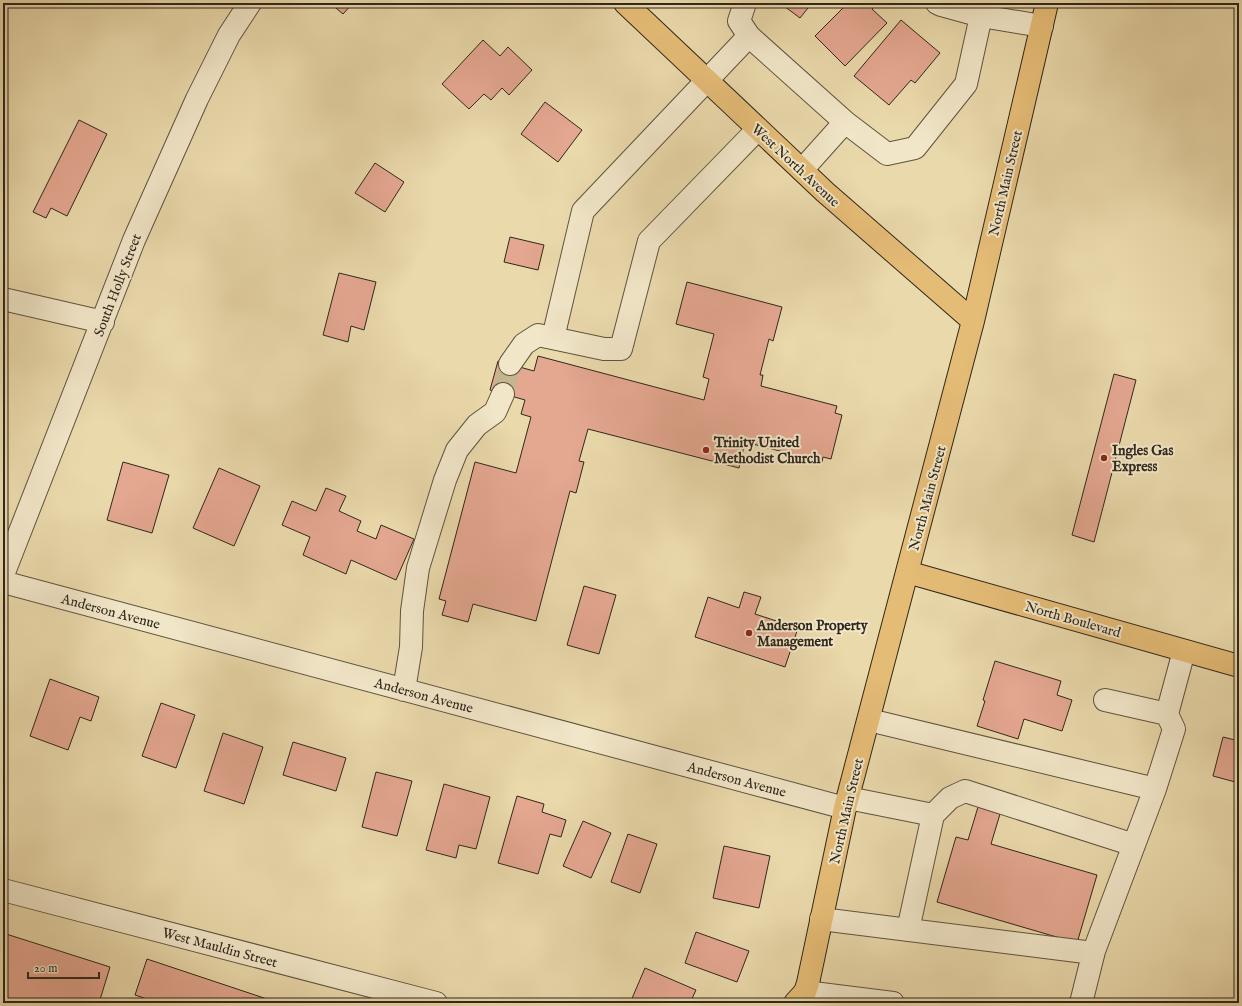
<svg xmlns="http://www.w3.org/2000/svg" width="1242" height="1006" viewBox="0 0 1242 1006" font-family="'IM FELL English',serif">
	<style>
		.building { fill: #e4a790; stroke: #2f271d }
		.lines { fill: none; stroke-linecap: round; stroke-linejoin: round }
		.minor-tunnel { stroke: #c5b58f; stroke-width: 22; stroke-dasharray: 22 11; stroke-linecap: butt }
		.minor-casing { stroke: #5e5440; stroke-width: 24 }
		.major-casing { stroke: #2f271d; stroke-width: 24 }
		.minor { stroke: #f1e6c8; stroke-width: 22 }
		.major { stroke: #e5bc76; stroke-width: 22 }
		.poi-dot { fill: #8f2418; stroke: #f1e6c8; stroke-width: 1.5 }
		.labels { text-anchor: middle; stroke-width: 4; stroke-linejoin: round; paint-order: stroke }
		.street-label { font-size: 14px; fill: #2f271d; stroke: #f1e6c8 }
		.poi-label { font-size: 14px; font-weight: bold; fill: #2f271d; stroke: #f1e6c8; text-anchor: start }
	</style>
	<rect width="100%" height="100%" fill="#ead9ab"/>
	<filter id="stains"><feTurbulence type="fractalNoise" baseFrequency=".005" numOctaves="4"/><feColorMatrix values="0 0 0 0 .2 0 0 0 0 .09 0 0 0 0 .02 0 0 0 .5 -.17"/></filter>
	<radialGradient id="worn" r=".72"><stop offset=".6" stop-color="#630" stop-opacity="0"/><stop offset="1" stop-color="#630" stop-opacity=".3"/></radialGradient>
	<path class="building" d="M 330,3 L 353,3 L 343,14 Z
		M 780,3 L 812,3 L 800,18 Z
		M 848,3 L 877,3 L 872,9 L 887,23 L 845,66 L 815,36 Z
		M 901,20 L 940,53 L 915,83 L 911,80 L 889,105 L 854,76 Z
		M 483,40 L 500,56 L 508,47 L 532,70 L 509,95 L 502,88 L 491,100 L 484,94 L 469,109 L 442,84 Z
		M 545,102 L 582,130 L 558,162 L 521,134 Z
		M 79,120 L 107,134 L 67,216 L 51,208 L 46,218 L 33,212 Z
		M 375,163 L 404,182 L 385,212 L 355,193 Z
		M 510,237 L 544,245 L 538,270 L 504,262 Z
		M 339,273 L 376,282 L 364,330 L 351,326 L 348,342 L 323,335 Z
		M 687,282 L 782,307 L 773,341 L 769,339 L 760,375 L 763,375 L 761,386 L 837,406 L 835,413 L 842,415 L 831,459 L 823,457 L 822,462 L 745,442 L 739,468 L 588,429 L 579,461 L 584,462 L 576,493 L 570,491 L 536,621 L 473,604 L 468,622 L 442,615 L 446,601 L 439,599 L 475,462 L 516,473 L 531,417 L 521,414 L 525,400 L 490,390 L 498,361 L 534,371 L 538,356 L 704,400 L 709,379 L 703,377 L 714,334 L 676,324 Z
		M 1114,374 L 1136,380 L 1094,542 L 1072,535 Z
		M 123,462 L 169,475 L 152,533 L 107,520 Z
		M 219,468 L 260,486 L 234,546 L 193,528 Z
		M 326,488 L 346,496 L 339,511 L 361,521 L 357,531 L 376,539 L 381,525 L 414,539 L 396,580 L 351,560 L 346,574 L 303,555 L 310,537 L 282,525 L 292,501 L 316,511 Z
		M 584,586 L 616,595 L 599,654 L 567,645 Z
		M 744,592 L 761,597 L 755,614 L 798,628 L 785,667 L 695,637 L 708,597 L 739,608 Z
		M 995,661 L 1061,681 L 1057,695 L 1072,700 L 1062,731 L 1024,719 L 1018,739 L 977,726 L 985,701 L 983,700 Z
		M 50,679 L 99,697 L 91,721 L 80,717 L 68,750 L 30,736 Z
		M 161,703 L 195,715 L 176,768 L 142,756 Z
		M 223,733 L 263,747 L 244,804 L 204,791 Z
		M 1223,737 L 1239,741 L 1239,783 L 1213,776 Z
		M 293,742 L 346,758 L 336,791 L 283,775 Z
		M 376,772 L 412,781 L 397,836 L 362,827 Z
		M 444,784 L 490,797 L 476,849 L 459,845 L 456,858 L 426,850 Z
		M 517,796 L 544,804 L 542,812 L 566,820 L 561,837 L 550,834 L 538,874 L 498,863 Z
		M 978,807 L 1000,814 L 991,844 L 1097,875 L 1077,943 L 937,902 L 956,837 L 968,840 Z
		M 583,821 L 611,833 L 591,878 L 563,866 Z
		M 628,834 L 657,844 L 640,893 L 611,882 Z
		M 724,846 L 770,856 L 759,908 L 713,898 Z
		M 696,932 L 749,951 L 737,982 L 685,963 Z
		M 3,933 L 110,967 L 99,1003 L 3,1003 Z
		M 147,959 L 279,1003 L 159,1003 L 135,995 Z
		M 645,968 L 696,990 L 690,1003 L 630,1003 Z"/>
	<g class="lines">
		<path class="minor-tunnel" d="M 503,394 L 510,364"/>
		<defs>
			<path id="minor" d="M 745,3 L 739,21 L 749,36
				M 937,3 L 941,5 L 981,16
				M 845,122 L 887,154 L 915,148 L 966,84 L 981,16 L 1042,26
				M 3,299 L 103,322
				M 553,338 L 583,211 L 749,36 L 845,122 L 802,170
				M 510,364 L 524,344 L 538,335 L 604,349 L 621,349 L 649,241 L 758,129
				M 3,575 L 134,240 L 197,99 L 229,35 L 250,3
				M 3,582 L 845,808
				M 404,690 L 411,647 L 412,611 L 418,568 L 445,480 L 457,450 L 477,425 L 495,412 L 503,394
				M 1105,700 L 1167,714 L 1184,651
				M 869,720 L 1155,789
				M 848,798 L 933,815 L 908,930
				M 933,815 L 950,798 L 965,791 L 1134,845
				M 3,890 L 436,1003
				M 821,919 L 1093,953
				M 805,992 L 893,1003
				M 1081,1003 L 1094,951 L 1155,789 L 1174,729 L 1167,714"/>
			<path id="major" d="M 625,3 L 825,192 L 973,321
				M 907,572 L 1239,666
				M 795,1003 L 805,992 L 808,983 L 845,808 L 973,321 L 1047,3"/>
		</defs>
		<use href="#minor" class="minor-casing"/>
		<use href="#major" class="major-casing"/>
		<use href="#minor" class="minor"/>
		<use href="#major" class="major"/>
	</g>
	<g class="poi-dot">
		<circle cx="706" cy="450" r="4"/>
		<circle cx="1104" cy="458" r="4"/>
		<circle cx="749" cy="633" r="4"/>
	</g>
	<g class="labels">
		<g class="street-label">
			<text transform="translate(796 165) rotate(43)" y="5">West North Avenue</text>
			<text transform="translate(1005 183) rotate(-77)" y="5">North Main Street</text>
			<text transform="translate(117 285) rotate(-69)" y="5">South Holly Street</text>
			<text transform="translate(927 498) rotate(-75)" y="5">North Main Street</text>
			<text transform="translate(111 611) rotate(15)" y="5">Anderson Avenue</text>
			<text transform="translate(1073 619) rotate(16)" y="5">North Boulevard</text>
			<text transform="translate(424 695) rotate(15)" y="5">Anderson Avenue</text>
			<text transform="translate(737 779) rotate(15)" y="5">Anderson Avenue</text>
			<text transform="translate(846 811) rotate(-77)" y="5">North Main Street</text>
			<text transform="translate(220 947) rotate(15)" y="5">West Mauldin Street</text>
		</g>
		<g class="poi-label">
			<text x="714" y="447">Trinity United<tspan x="714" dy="16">Methodist Church</tspan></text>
			<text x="1112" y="455">Ingles Gas<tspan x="1112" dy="16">Express</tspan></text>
			<text x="757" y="630">Anderson Property<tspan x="757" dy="16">Management</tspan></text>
		</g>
	</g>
	<rect width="1242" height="1006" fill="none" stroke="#ead9ab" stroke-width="16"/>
	<rect x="4" y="4" width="1234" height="998" fill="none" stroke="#2f271d" stroke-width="2"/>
	<rect x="8" y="8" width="1226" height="990" fill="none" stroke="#2f271d"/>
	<path d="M28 972v6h71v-6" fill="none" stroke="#2f271d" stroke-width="2"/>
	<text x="34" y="972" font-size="12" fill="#2f271d" stroke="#f1e6c8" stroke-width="3" paint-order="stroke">20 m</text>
	<rect width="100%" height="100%" filter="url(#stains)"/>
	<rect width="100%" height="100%" fill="url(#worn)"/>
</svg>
